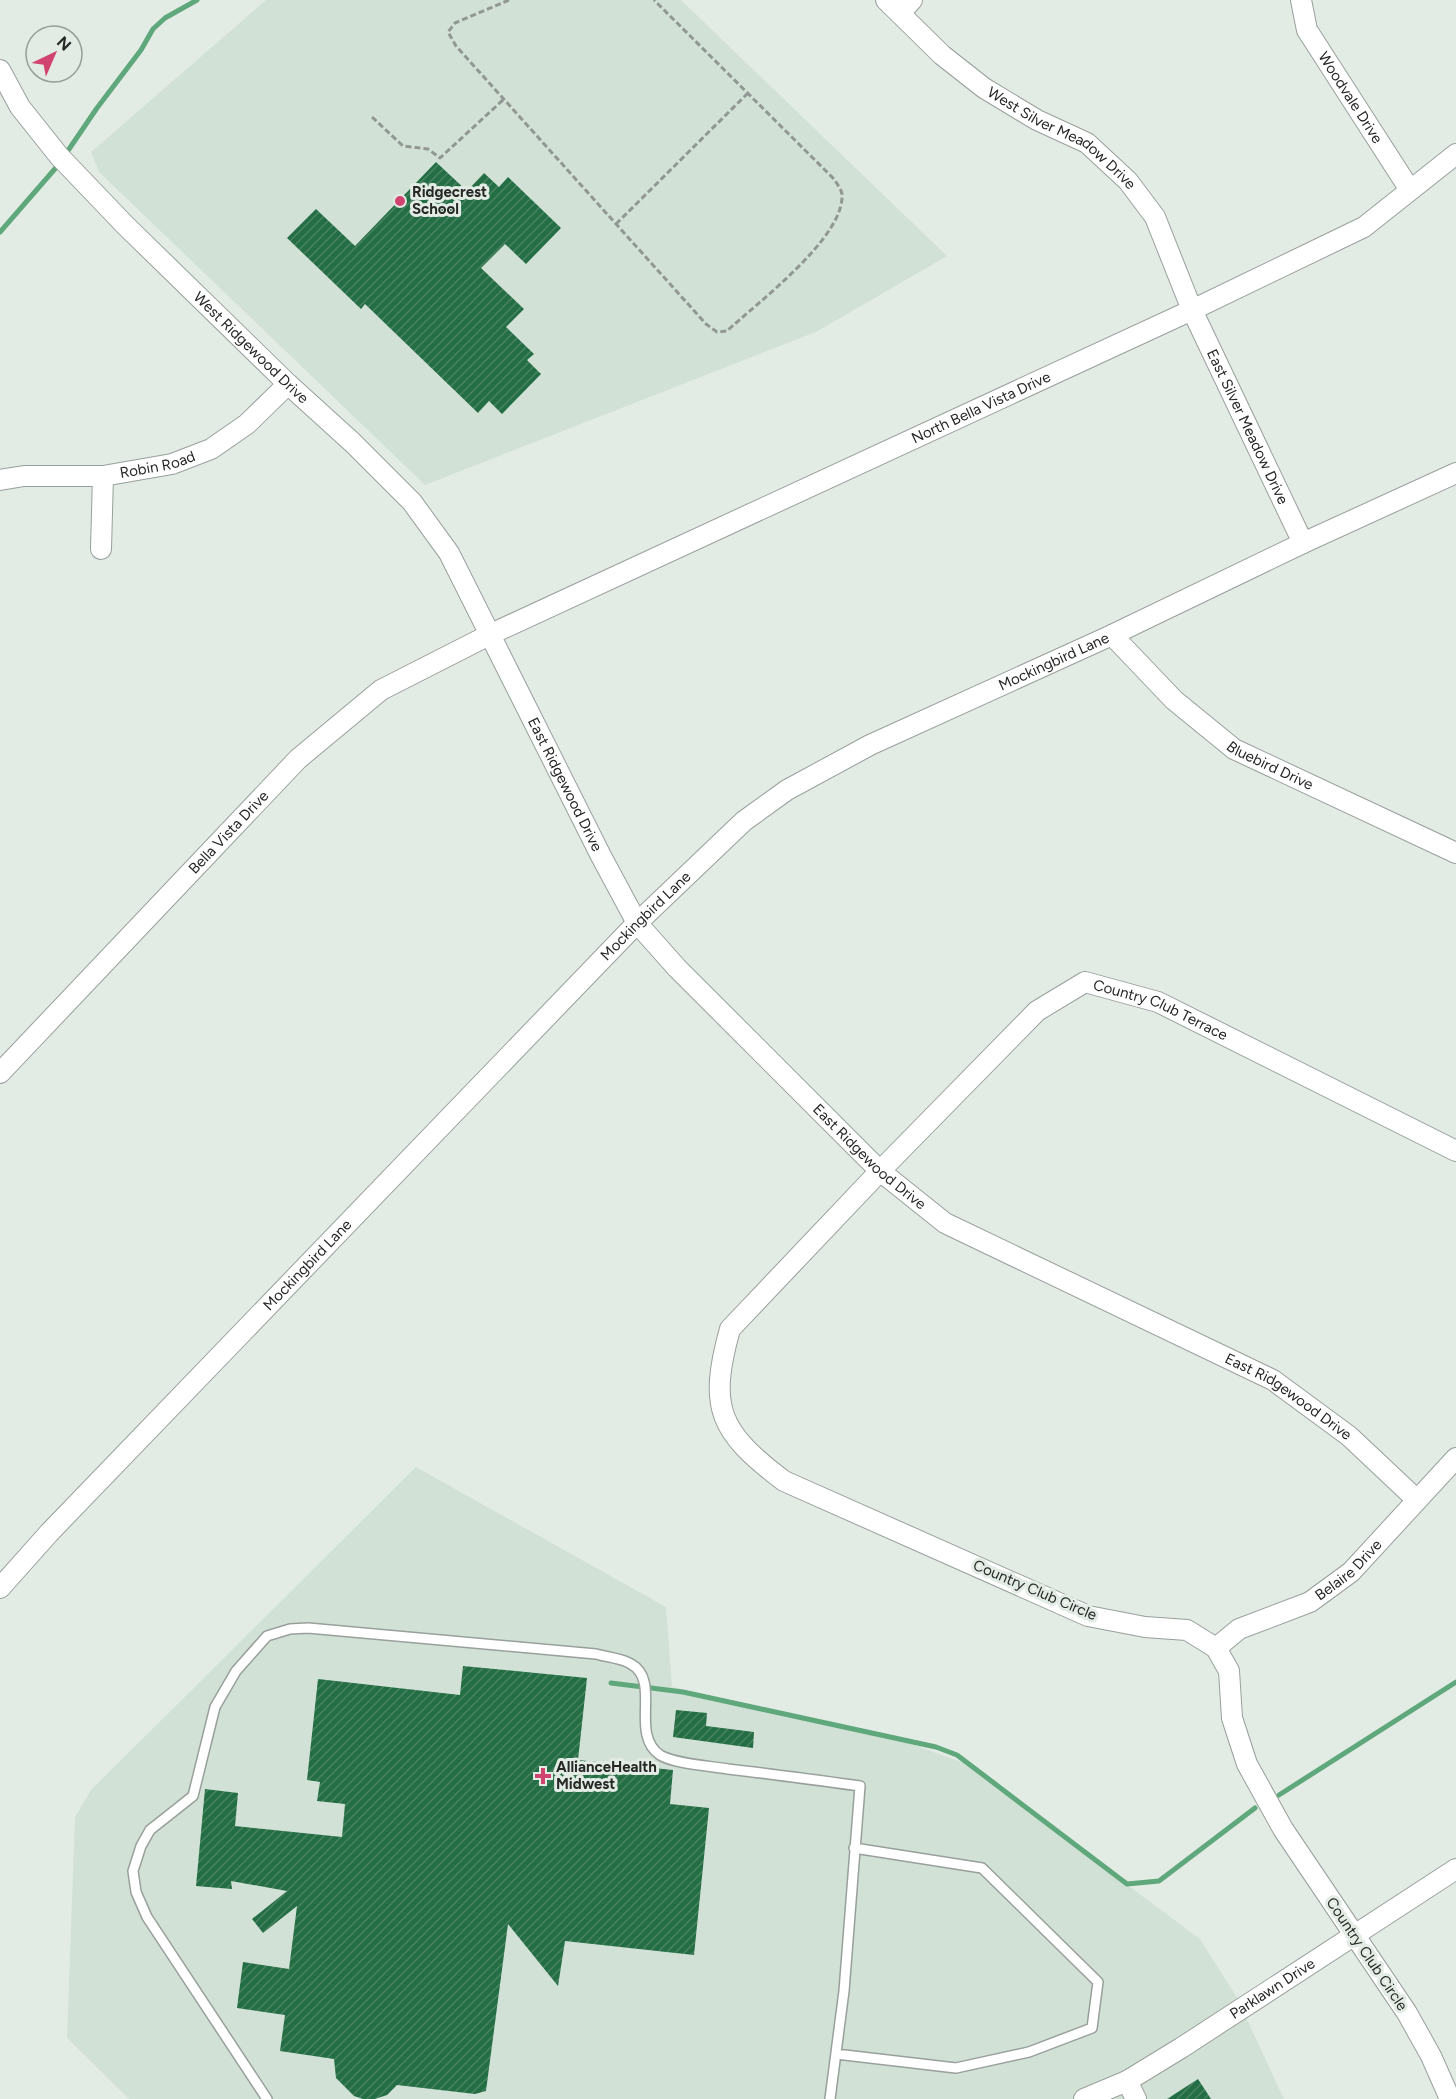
<svg xmlns="http://www.w3.org/2000/svg" width="1456" height="2099" viewBox="0 0 1456 2099" font-family="Figtree,sans-serif">
	<style>
		.built { fill: #d2e1d6 }
		.lines { fill: none; stroke-linecap: round; stroke-linejoin: round }
		.stream { stroke: #5fa87b; stroke-width: 5 }
		.building { fill: url(#building-hatch) }
		.lane-casing { stroke: #98a09b; stroke-width: 12 }
		.street-casing { stroke: #98a09b; stroke-width: 22 }
		.path { stroke: #919793; stroke-width: 3; stroke-dasharray: 6 3; stroke-linecap: butt }
		.lane { stroke: #fff; stroke-width: 9 }
		.street { stroke: #fff; stroke-width: 20 }
		.poi-dot { fill: #d14370; stroke: #e3ebe5; stroke-width: 2 }
		.labels { text-anchor: middle; stroke-width: 6; stroke-linejoin: round; paint-order: stroke }
		.street-label { font-size: 15px; fill: #252825; stroke: #e3ebe5 }
		.poi-label { font-size: 15px; font-weight: bold; fill: #252825; stroke: #e3ebe5; text-anchor: start }
	</style>
	<defs>
		<pattern id="building-hatch" width="6" height="6" patternUnits="userSpaceOnUse" patternTransform="scale(1.5)"><rect width="6" height="6" fill="#236e44"/><path d="M-1 1l2-2M0 6l6-6M5 7l2-2" fill="none" stroke="#4a8262"/></pattern>
	</defs>
	<rect width="100%" height="100%" fill="#e3ebe5"/>
	<path class="built" d="M 266,0 L 681,0 L 947,256 L 818,331 L 425,485 L 99,172 L 91,152 Z
		M 416,1467 L 666,1607 L 672,1687 L 886,1735 L 964,1763 L 1200,1939 L 1236,1996 L 1284,2099 L 129,2099 L 67,2038 L 75,1817 L 91,1790 Z"/>
	<g class="lines">
		<path class="stream" d="M 65,155 L 97,108 L 141,50 L 153,29 L 165,18 L 197,0
			M 0,232 L 60,163
			M 611,1683 L 683,1692 L 936,1747 L 957,1755 L 1127,1884 L 1159,1881 L 1255,1808
			M 1279,1795 L 1456,1682"/>
	</g>
	<path class="building" d="M 436,162 L 467,191 L 484,173 L 499,187 L 508,177 L 561,228 L 526,264 L 505,244 L 481,268 L 524,309 L 506,327 L 534,354 L 527,360 L 541,374 L 502,414 L 489,401 L 478,413 L 365,304 L 361,309 L 287,238 L 316,209 L 355,246 Z
		M 463,1666 L 587,1678 L 578,1760 L 673,1770 L 670,1804 L 709,1808 L 694,1955 L 565,1941 L 558,1986 L 508,1924 L 486,2091 L 475,2094 L 397,2085 L 387,2095 L 375,2099 L 363,2099 L 354,2096 L 336,2078 L 334,2059 L 280,2051 L 285,2015 L 237,2008 L 243,1962 L 289,1969 L 297,1906 L 263,1933 L 252,1919 L 287,1891 L 231,1881 L 232,1889 L 196,1886 L 205,1789 L 238,1793 L 235,1826 L 342,1837 L 345,1804 L 317,1801 L 320,1782 L 307,1780 L 318,1679 L 460,1695 Z
		M 676,1710 L 707,1713 L 706,1726 L 754,1732 L 753,1748 L 673,1737 Z
		M 1198,2079 L 1211,2099 L 1167,2099 Z"/>
	<g class="lines">
		<defs>
			<path id="lane" d="M 836,2054 L 956,2068 L 1029,2052 L 1092,2028 L 1098,1982 L 982,1868 L 854,1848
				M 267,2099 L 147,1917 L 136,1892 L 133,1871 L 141,1846 L 150,1830 L 193,1796 L 215,1707 L 236,1671 L 267,1636 L 290,1629 L 308,1628 L 596,1654 C 606,1657 622,1658 631,1664 C 662,1681 629,1734 660,1755 C 675,1764 710,1766 728,1769 C 772,1774 816,1780 860,1786 L 844,1991 L 830,2099"/>
			<g id="street">
				<path id="s1" d="M 886,0 L 942,55 L 984,88 L 1037,120 L 1087,143 L 1128,181 L 1155,217 L 1192,310 L 1303,543"/>
				<path id="s2" d="M 1301,0 L 1307,30 L 1410,190"/>
				<path d="M 900,13 L 912,0"/>
				<path id="s3" d="M 0,70 L 20,107 L 59,156 L 125,225 L 288,384 L 353,443 L 412,502 L 449,553 L 601,856 L 637,923 L 677,968 L 880,1171 L 945,1223 L 1273,1380 L 1349,1436 L 1417,1500"/>
				<path id="s4" d="M 0,480 L 24,476 L 103,476 L 172,464 L 211,449 L 247,424 L 288,384"/>
				<path d="M 101,549 L 103,476"/>
				<path id="s5" d="M 1112,635 L 1174,700 L 1234,749 L 1456,853"/>
				<path id="s6" d="M 0,1073 L 298,759 L 381,690 L 491,634 L 1192,310 L 1364,227 L 1456,154"/>
				<path id="s7" d="M 0,1588 L 49,1533 L 637,923 L 744,821 L 787,790 L 870,745 L 1112,635 L 1303,543 L 1456,473"/>
				<path id="s8" d="M 1216,1648 L 1239,1629 L 1310,1602 L 1351,1572 L 1456,1458"/>
				<path d="M 1127,2081 L 1136,2099"/>
				<path id="s9" d="M 1084,2099 L 1127,2081 L 1181,2048 L 1456,1869"/>
				<path id="s10" d="M 1450,2099 L 1431,2056 L 1407,2013 L 1283,1829 L 1247,1764 L 1232,1718 L 1229,1671 L 1216,1648 L 1187,1630 L 1145,1627 L 1088,1616 L 784,1481 C 719,1432 708,1408 730,1329 L 880,1171 L 1037,1011 L 1085,982 L 1158,1002 L 1456,1151"/>
			</g>
		</defs>
		<use href="#lane" class="lane-casing"/>
		<use href="#street" class="street-casing"/>
		<path class="path" d="M 509,0 L 455,23 L 448,32 L 456,46 L 706,324 L 717,332 L 727,331 C 757,303 844,238 842,195 C 842,190 837,184 834,179 L 654,0
			M 372,117 L 403,146 L 428,149 L 440,158 L 504,99
			M 616,224 L 748,93"/>
		<use href="#lane" class="lane"/>
		<use href="#street" class="street"/>
	</g>
	<g class="poi-dot">
		<circle cx="400" cy="201" r="6"/>
		<path d="M540 1767h6v6h6v6h-6v6h-6v-6h-6v-6h6z"/>
	</g>
	<g class="labels">
		<g class="street-label">
			<text dy="5" stroke="none"><textPath href="#s2" startOffset="111">Woodvale Drive</textPath></text>
			<text dy="5" stroke="none"><textPath href="#s1" startOffset="225">West Silver Meadow Drive</textPath></text>
			<text dy="5" stroke="none"><textPath href="#s3" startOffset="376">West Ridgewood Drive</textPath></text>
			<text dy="5" stroke="none"><textPath href="#s6" startOffset="1204">North Bella Vista Drive</textPath></text>
			<text dy="5" stroke="none"><textPath href="#s1" startOffset="579">East Silver Meadow Drive</textPath></text>
			<text dy="5" stroke="none"><textPath href="#s4" startOffset="159">Robin Road</textPath></text>
			<text dy="5" stroke="none"><textPath href="#s7" startOffset="1418">Mockingbird Lane</textPath></text>
			<text dy="5" stroke="none"><textPath href="#s5" startOffset="207">Bluebird Drive</textPath></text>
			<text dy="5" stroke="none"><textPath href="#s3" startOffset="921">East Ridgewood Drive</textPath></text>
			<text dy="5" stroke="none"><textPath href="#s6" startOffset="332">Bella Vista Drive</textPath></text>
			<text dy="5" stroke="none"><textPath href="#s7" startOffset="932">Mockingbird Lane</textPath></text>
			<text dy="5" stroke="none"><textPath href="#s10" startOffset="1738">Country Club Terrace</textPath></text>
			<text dy="5" stroke="none"><textPath href="#s3" startOffset="1407">East Ridgewood Drive</textPath></text>
			<text dy="5" stroke="none"><textPath href="#s7" startOffset="446">Mockingbird Lane</textPath></text>
			<text dy="5" stroke="none"><textPath href="#s3" startOffset="1893">East Ridgewood Drive</textPath></text>
			<text dy="5" stroke="none"><textPath href="#s8" startOffset="156">Belaire Drive</textPath></text>
			<text transform="translate(1035 1590) rotate(23)" y="5">Country Club Circle</text>
			<text transform="translate(1367 1954) rotate(56)" y="5">Country Club Circle</text>
			<text dy="5" stroke="none"><textPath href="#s9" startOffset="219">Parklawn Drive</textPath></text>
		</g>
		<g class="poi-label">
			<text x="412" y="197">Ridgecrest<tspan x="412" dy="17">School</tspan></text>
			<text x="556" y="1772">AllianceHealth<tspan x="556" dy="17">Midwest</tspan></text>
		</g>
	</g>
	<g transform="translate(54 54) rotate(44)"><circle r="28" fill="#e3ebe5" stroke="#979d98" stroke-width="1.5"/>
	<path d="M0-4.5L10 22L0 15L-10 22Z" fill="#d14370"/>
	<text y="-9" font-size="16" font-weight="bold" text-anchor="middle" fill="#252825">N</text>
	</g>
</svg>
